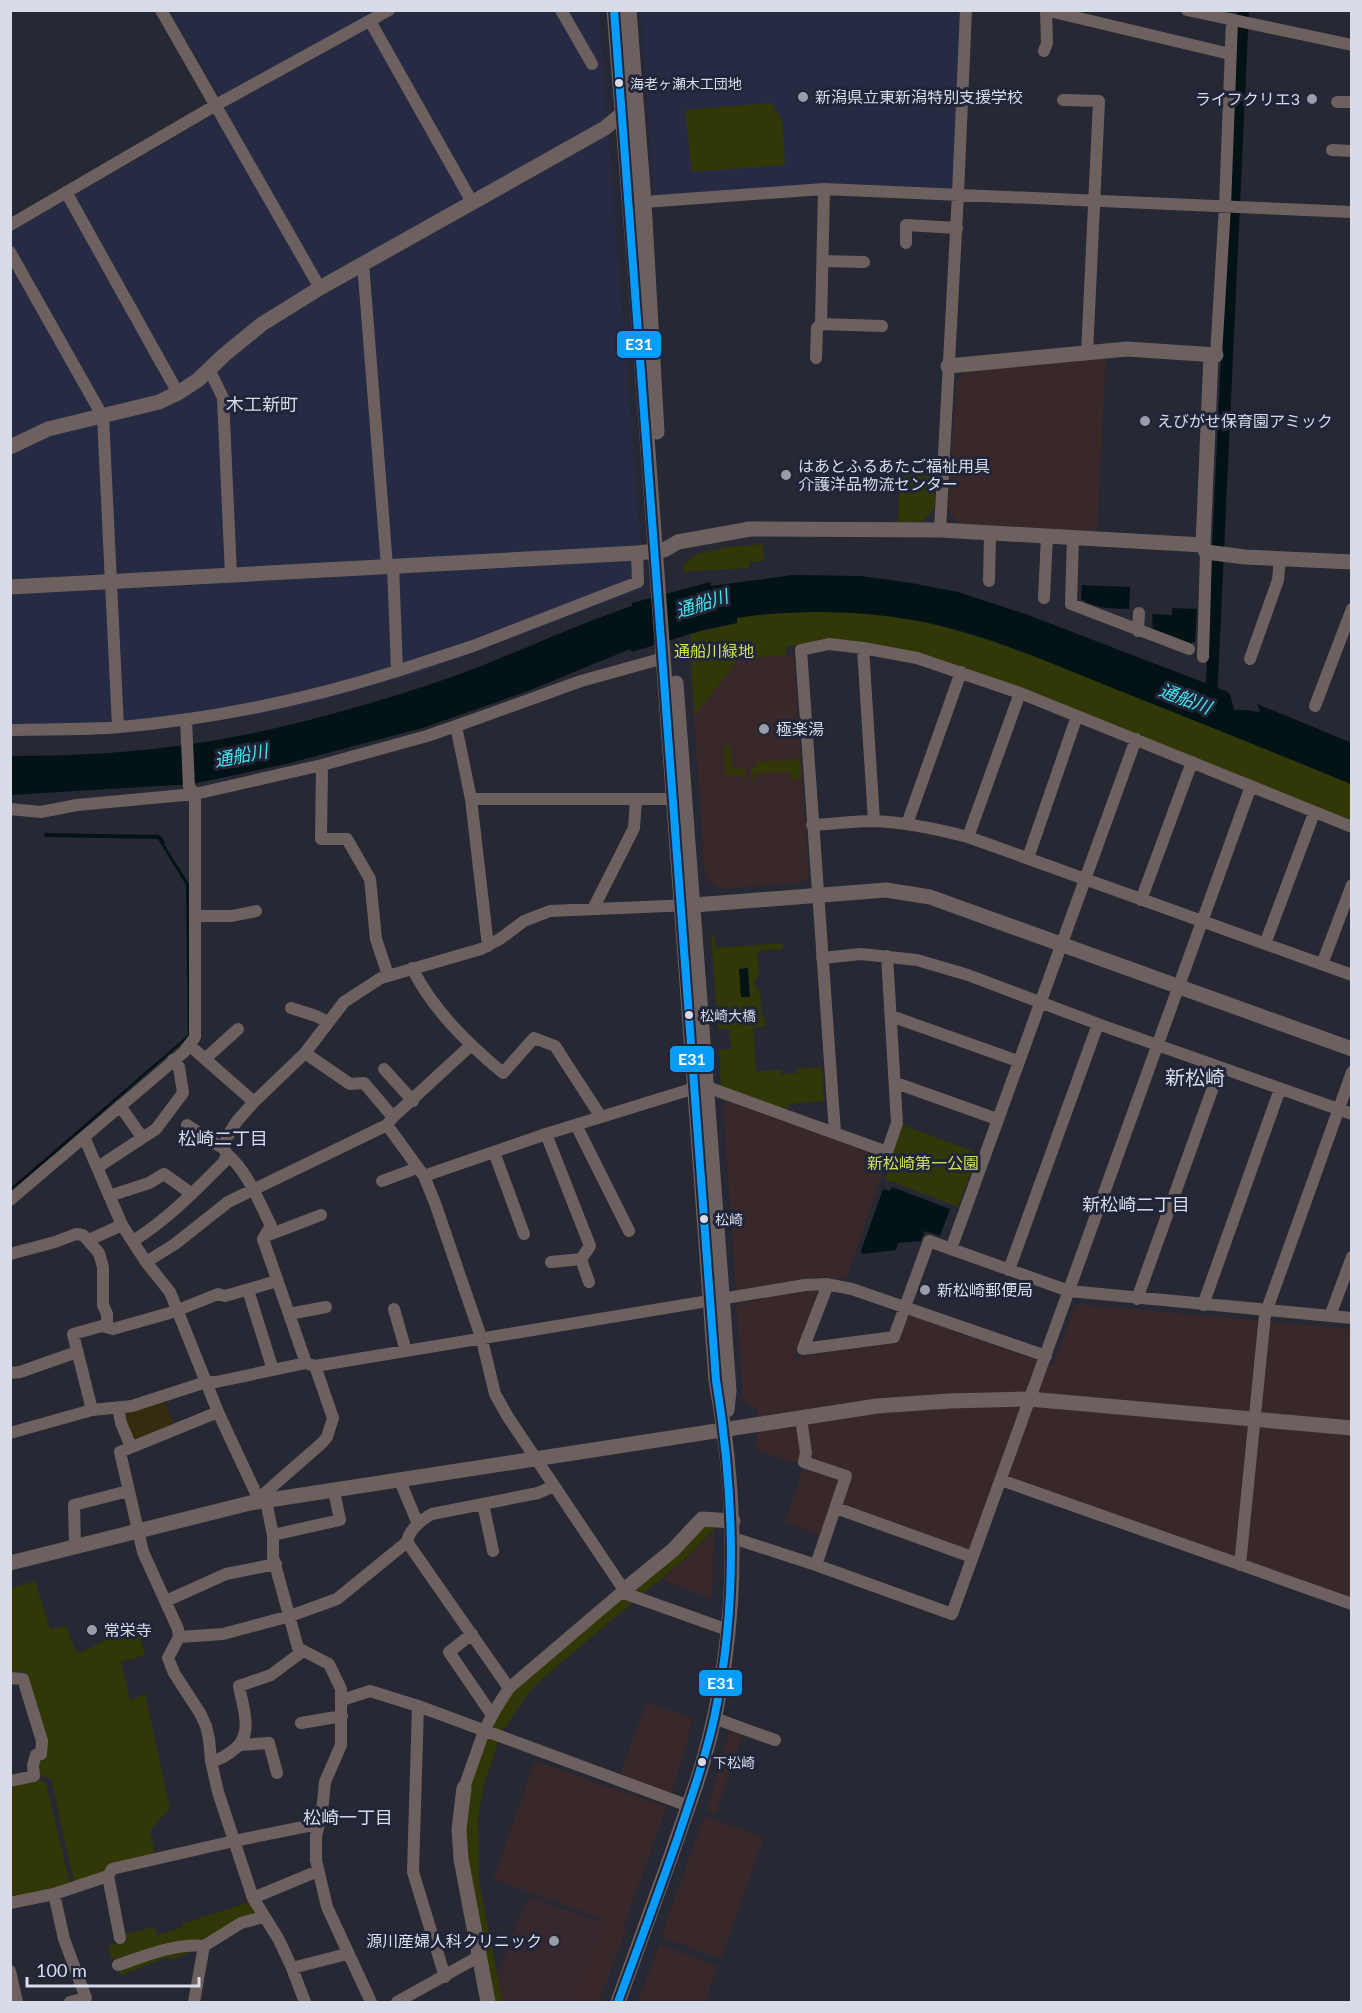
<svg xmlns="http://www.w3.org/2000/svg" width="1362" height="2013" viewBox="0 0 1362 2013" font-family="Lato,'Noto Sans JP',sans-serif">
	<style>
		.commercial { fill: #382829 }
		.built { fill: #262b43 }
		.medical { fill: #37272e }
		.green { fill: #313707 }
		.sand { fill: #332c11 }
		.water { fill: #031214 }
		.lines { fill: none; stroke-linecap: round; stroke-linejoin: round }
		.stream { stroke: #031214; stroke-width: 4 }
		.canal { stroke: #031214; stroke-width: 12 }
		.minor { stroke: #6d615f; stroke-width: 12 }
		.tertiary { stroke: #6d615f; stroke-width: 15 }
		.bus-1-casing { stroke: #202539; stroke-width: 12 }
		.bus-1 { stroke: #069cff; stroke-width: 8 }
		.bus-dot { fill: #d8dce9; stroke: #202539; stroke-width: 2 }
		.poi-dot { fill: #9a9da9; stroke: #202539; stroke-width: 2 }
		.labels { text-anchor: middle; stroke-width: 6; stroke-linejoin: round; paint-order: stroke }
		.bus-label { font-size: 14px; fill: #d8dce9; stroke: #202539; text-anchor: start }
		.poi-label { font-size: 16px; fill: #d8dce9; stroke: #202539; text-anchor: start }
		.park-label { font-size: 16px; fill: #cfe159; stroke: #202539 }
		.neighbourhood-label { font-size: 18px; fill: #d8dce9; stroke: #202539 }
		.water-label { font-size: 18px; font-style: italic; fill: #46e5ec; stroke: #202539 }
		.quarter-label { font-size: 20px; fill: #d8dce9; stroke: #202539 }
		.line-badge { stroke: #202539; stroke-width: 2 }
		.badge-label { font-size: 16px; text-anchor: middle; font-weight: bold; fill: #fff }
	</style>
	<rect width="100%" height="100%" fill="#262833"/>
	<path class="commercial" d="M 1106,358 L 1097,532 L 960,524 L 948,511 L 956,381 L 969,368 Z
		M 794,654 L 809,876 L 803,882 L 718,889 L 705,877 L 694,717 L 738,659 Z
		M 726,1101 L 888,1158 L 846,1279 L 818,1277 L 736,1290 L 723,1106 Z
		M 814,1289 L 818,1294 L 793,1358 L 897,1342 L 905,1320 L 909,1316 L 927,1320 L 963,1335 L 1053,1365 L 1075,1306 L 1079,1304 L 1351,1329 L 1351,1599 L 997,1475 L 972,1547 L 968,1549 L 834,1502 L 821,1536 L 785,1522 L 804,1466 L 756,1450 L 757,1409 L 743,1399 L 736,1304 L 773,1297 L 788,1292 Z
		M 714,1532 L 712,1599 L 662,1580 L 688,1557 Z
		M 646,1702 L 692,1718 L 687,1743 L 671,1796 L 619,1778 Z
		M 730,1728 L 743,1733 L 716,1813 L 707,1810 Z
		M 535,1761 L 667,1807 L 624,1926 L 627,1928 L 599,2002 L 573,2002 L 603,1919 L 493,1879 Z
		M 704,1816 L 764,1838 L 721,1959 L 661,1937 Z
		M 659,1944 L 718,1966 L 705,2002 L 638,2002 Z"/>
	<path class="built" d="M 169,11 L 599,11 L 644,589 L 409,677 L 289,710 L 129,733 L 11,737 L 10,232 L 227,108 Z
		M 640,11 L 962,11 L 955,191 L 892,185 L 888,188 L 654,196 Z"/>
	<path class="medical" d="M 533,1898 L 602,1922 L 573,2002 L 503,2002 L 498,1975 L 524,1904 Z"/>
	<path class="green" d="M 771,103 L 782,120 L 785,165 L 692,172 L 685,110 Z
		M 900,475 L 936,476 L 934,510 L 921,522 L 898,522 Z
		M 763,544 L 764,561 L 749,562 L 749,568 L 690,571 L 684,573 L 683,565 L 696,554 L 729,547 Z
		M 811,612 C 847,612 885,613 921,621 C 971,633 1019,650 1066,668 L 1351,784 L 1351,826 L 961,672 L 829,644 L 786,646 L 786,655 L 738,659 L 694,717 L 690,634 L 737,623 L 736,618 L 758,614 Z
		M 730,745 L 732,769 L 745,768 L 745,782 L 744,782 L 743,775 L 726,776 L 724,746 Z
		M 800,759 L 801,778 L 790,779 L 790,771 L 754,774 L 754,782 L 752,782 L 751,768 L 756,767 L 755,762 Z
		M 711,934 L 714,934 L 716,948 L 783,943 L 783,949 L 757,951 L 759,974 L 754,983 L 760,992 L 762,1015 L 765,1019 L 766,1026 L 753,1028 L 756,1071 L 781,1070 L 781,1074 L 797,1073 L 797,1069 L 822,1067 L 824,1101 L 788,1104 L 788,1108 L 782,1109 L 721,1087 L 719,1050 L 731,1049 L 729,1029 L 718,1029 Z
		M 902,1125 L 978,1153 L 958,1207 L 885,1179 Z
		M 704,1525 L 714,1525 L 715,1529 L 686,1558 L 551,1671 L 530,1691 L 501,1733 L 484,1785 L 478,1817 L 479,1881 L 503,2002 L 492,2002 L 470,1902 L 464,1808 L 484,1739 L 510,1695 Z
		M 35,1581 L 50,1629 L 66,1626 L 77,1654 L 137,1625 L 145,1655 L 121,1662 L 130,1700 L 145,1694 L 170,1808 L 150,1831 L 155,1854 L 74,1882 L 51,1779 L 40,1775 L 40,1763 L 48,1753 L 26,1672 L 11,1672 L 11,1588 Z
		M 34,1776 L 46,1783 L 71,1888 L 11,1903 L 11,1781 Z
		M 252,1901 L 259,1914 L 176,1959 L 165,1958 L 121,1975 L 115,1958 L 111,1959 L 108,1946 L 127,1941 L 125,1934 L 154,1927 L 157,1935 L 183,1927 L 182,1924 Z"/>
	<path class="sand" d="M 164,1398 L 174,1426 L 133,1444 L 121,1410 Z"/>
	<path class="water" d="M 793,575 L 861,576 L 911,583 L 958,592 L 1028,615 L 1226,691 L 1230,694 L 1234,710 L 1247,710 L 1257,712 L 1260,711 L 1257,704 L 1352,743 L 1351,784 C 1273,752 1194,720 1115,689 C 1051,663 986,634 918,621 C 859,610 796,609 737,618 L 737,623 L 703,630 L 632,652 L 630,649 L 528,691 L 426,727 L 286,764 L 192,784 L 11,795 L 11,756 C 71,756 132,753 192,744 C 276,732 366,706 446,679 C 509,657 569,627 632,606 L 632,603 L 710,582 L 711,586 Z
		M 1082,585 L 1130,587 L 1129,609 C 1112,608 1095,609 1081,599 Z
		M 1172,608 L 1197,609 L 1195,642 L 1192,642 L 1192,645 L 1153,630 L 1152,614 L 1172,615 Z
		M 159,841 L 162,841 L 189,884 L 190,1036 L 11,1192 L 10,1188 L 27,1174 L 188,1035 L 186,885 Z
		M 748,968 L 750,997 L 741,997 L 739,969 Z
		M 892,1187 L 950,1209 L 940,1236 L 925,1231 L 921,1241 L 898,1243 L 896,1250 L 862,1254 L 861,1251 L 883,1189 L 890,1191 Z"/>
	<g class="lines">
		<path class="stream" d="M 46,835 L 159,837 L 163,843"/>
		<path class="canal" d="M 1211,702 L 1243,10"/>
		<path class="minor" d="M 161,10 L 320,288
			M 561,10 L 592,64
			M 1045,10 L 1226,53
			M 1187,10 L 1352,45
			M 370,21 L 472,202
			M 1044,51 L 1047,43 L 1046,11
			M 1063,100 L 1099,101 L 1087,353
			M 1337,102 L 1352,102
			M 1332,150 L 1352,151
			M 66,192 L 178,393
			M 644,202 L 824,189 L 1352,212
			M 10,225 L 216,105 L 389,10
			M 906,243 L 906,225 L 957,228
			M 10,252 L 103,417 L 118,727
			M 823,261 L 864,262
			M 363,263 L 387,566
			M 821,324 L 882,326
			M 1216,355 L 1225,206 L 1232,21
			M 816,358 L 817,328 L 821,324 L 824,189
			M 209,369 L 223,398 L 231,575
			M 940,530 L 958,194 L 966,10
			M 1073,537 L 1071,604 L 1189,649
			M 989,581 L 990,533
			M 1044,598 L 1047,536
			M 1138,631 L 1139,613
			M 863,648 L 874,821
			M 1203,657 L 1206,552
			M 1250,659 L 1278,580 L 1280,558
			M 397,671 L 473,646 L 638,582 L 637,553
			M 1315,706 L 1352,609
			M 456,726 L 581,681 L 664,658
			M 10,730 C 47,729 84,730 120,727 C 214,719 308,699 397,671 L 393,565
			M 1136,739 L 951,1249 L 1069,1291 L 1352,1318
			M 322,765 L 321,839 L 347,839 L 370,879 L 376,939 L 388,975
			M 471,799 L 674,799
			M 10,809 L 41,812 L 77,805 L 195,794 L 322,765 L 427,736 L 456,726 L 471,799 L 488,946
			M 907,824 L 961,672
			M 812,825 C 833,824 854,821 874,821 C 906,822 937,829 968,837 L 1352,975
			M 968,837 L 1020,693
			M 1028,858 L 1077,716
			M 1141,900 L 1192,762
			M 593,909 L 634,828 L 636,799
			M 195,916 L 232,916 L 256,911
			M 1265,944 L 1314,813
			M 822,958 L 861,954 L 917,960 L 968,975 L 1098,1024 L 1352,1114
			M 1322,964 L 1352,885
			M 412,968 C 433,1010 467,1043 503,1073 L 534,1038 L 555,1046 L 601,1117
			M 291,1008 L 316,1016 L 328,1022
			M 891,1016 L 1018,1061
			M 189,1045 L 254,1102
			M 305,1053 L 350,1084 L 364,1083 L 393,1117 L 387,1125 L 424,1176 L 435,1203 L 482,1340 L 495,1394 L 508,1417 L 624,1590 L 509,1688 L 495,1710 L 484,1731 L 464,1788
			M 206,1058 L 238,1029
			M 384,1069 L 413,1101
			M 896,1083 L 997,1119
			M 120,1106 L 142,1137
			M 393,1117 L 470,1046
			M 187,1125 L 224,1149
			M 576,1125 L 629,1231
			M 835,1133 L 801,650 L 829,644 L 863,648 L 917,658 L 1020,693 L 1352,827
			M 546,1134 L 590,1246 L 581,1259 L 589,1282
			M 84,1137 L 122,1225 L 146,1262 L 170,1292 L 218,1412 L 260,1502
			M 494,1152 L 524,1234
			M 227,1154 C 248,1172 259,1202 271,1226 L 263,1239 L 306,1363
			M 98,1167 L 156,1129 L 183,1093 L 179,1067 L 173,1060
			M 424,1176 L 546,1134 L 695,1088 L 707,1087 L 887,1152 L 897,1123 L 887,956
			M 382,1181 L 417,1168
			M 109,1196 L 149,1183 L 164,1174 L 192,1194
			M 10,1200 L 184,1052 L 195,1037 L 195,794 L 189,787 L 186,719
			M 266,1236 L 321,1215
			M 89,1240 L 122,1225
			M 133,1241 C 168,1219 195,1191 224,1162 L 227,1154 L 224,1149 L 227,1137 L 237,1121 L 254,1102 L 305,1053 L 344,1002 L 381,978 L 481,949 L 500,939 L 524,921 L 550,911 L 690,905
			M 10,1254 L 55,1242 L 76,1234 L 83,1235 L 99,1253 L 103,1267 L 103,1305 L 107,1314 L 107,1326
			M 146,1262 L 175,1244 L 228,1202 L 387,1125
			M 551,1262 L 581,1259
			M 1009,1270 L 1098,1024
			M 828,1284 L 803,1349 L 894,1337 L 929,1241 L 951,1249
			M 248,1290 L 273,1370
			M 1137,1299 L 1220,1068
			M 1203,1305 L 1280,1089
			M 394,1309 L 406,1351
			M 289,1314 L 326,1307
			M 1330,1316 L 1352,1257
			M 315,1366 L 805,1285 L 826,1284 L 852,1289 L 1046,1356
			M 10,1373 L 20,1372 L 77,1352
			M 118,1408 L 121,1423 L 131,1447
			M 92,1410 L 73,1334 L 102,1326 L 113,1329 L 173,1312 L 218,1294 L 225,1296 L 277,1281
			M 218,1412 L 120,1452 L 143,1552 L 178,1629 L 179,1637 L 168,1658 L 174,1673 L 200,1713 L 206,1726 L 209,1739 L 211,1761 L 218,1792 L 253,1898 L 279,1940 L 292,1968 L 305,2002
			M 801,1419 L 806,1453 L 804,1462 L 846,1476 L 816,1565
			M 10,1433 L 92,1410 L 132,1406 L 206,1382 L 216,1382 L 306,1363 L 315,1366 L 333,1418 L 327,1437 L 322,1443 L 266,1492 L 266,1501 L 273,1535 L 273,1557 L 298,1648 L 329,1664 L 341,1689 L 341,1745 L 325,1782 L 322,1812 L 316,1836 L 316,1860 L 327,1907 L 371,2002
			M 1001,1480 L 1352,1604
			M 400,1481 L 418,1524
			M 483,1504 L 493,1551
			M 836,1508 L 972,1557
			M 273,1535 L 340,1520 L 334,1491
			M 733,1538 L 816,1565 L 952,1614 L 1251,786
			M 407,1542 L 509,1688
			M 75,1546 L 74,1505 L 128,1491
			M 1240,1565 L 1265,1315 L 1352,1072
			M 621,1592 L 728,1630
			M 166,1601 L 226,1574 L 276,1564
			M 472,1634 L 449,1652 L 492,1715
			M 179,1637 L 223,1634 L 290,1616 L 337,1599 L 407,1542 C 409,1530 422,1519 432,1514 L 538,1493 L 554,1486
			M 10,1678 L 23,1679 L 42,1741 L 41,1754 L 36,1755 L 33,1765 L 34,1776 L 10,1781
			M 342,1700 L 370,1691 L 418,1706 L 689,1806
			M 418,1706 L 413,1872 L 445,1977
			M 714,1718 L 775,1740
			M 301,1723 L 342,1716
			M 241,1745 L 269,1743 L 277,1773
			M 211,1761 C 220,1760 225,1756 232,1751 C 255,1736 243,1709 239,1686 L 271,1675 L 303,1651
			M 108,1876 L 120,1938
			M 54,1894 L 64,1939 L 86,1998 L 70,2002
			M 253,1898 L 318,1871
			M 10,1903 L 54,1894 L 108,1876 L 112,1869 L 116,1868 L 234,1841 L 318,1824
			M 118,1965 C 145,1956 175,1943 204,1946
			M 292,1968 L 347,1954
			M 10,1971 L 17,2002
			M 194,2002 L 204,1946 L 241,1923 L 263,1917
			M 397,2002 L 478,1957"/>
		<path class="tertiary" d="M 614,10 L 635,273 L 716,1380 C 739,1506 739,1638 703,1762 C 694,1793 682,1823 672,1853 C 654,1903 636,1953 618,2002
			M 629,10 L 644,202 L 657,432
			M 1211,355 L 1203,545 L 1206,552 L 1245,557 L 1352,562
			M 948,366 L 1127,349 L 1216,355
			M 10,447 L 48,429 L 159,402 L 178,393 L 198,380 L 224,355 L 262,324 L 320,288 L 605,128 L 623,113
			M 10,587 L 637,553 L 664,550 L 678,542 L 750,529 L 940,530 L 1203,545
			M 676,683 L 722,1294 L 729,1391 L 727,1410
			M 694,905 L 886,890 L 930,897 L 1352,1049
			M 10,1563 L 250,1503 L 877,1406 L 949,1401 L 1029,1399 L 1352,1428
			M 624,1590 L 673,1550 L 702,1519 L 733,1521
			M 464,1788 L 459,1829 L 461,1859 L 488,2002"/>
		<defs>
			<path id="bus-1" d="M 614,10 L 716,1380 C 734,1492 738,1603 715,1714 C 706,1757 691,1798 677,1840 C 658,1894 638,1948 618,2002"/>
		</defs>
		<use href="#bus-1" class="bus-1-casing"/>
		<use href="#bus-1" class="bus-1"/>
	</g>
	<g class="bus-dot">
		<circle cx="619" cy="83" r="5"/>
		<circle cx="689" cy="1015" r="5"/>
		<circle cx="704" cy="1219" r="5"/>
		<circle cx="702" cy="1762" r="5"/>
	</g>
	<g class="poi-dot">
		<circle cx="803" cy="97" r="6"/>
		<circle cx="1312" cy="99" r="6"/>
		<circle cx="1145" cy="421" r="6"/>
		<circle cx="786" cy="475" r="6"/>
		<circle cx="764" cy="729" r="6"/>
		<circle cx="925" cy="1290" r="6"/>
		<circle cx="92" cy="1630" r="6"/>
		<circle cx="554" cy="1941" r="6"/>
	</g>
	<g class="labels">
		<g class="bus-label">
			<text x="630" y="89">海老ヶ瀬木工団地</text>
			<text x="700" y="1021">松崎大橋</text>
			<text x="715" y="1225">松崎</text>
			<text x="713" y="1768">下松崎</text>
		</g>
		<g class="poi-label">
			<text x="815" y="103">新潟県立東新潟特別支援学校</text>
			<text x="1300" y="105" text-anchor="end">ライフクリエ3</text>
			<text x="1157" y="427">えびがせ保育園アミック</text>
			<text x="798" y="472">はあとふるあたご福祉用具<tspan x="798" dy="18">介護洋品物流センター</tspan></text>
			<text x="776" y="735">極楽湯</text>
			<text x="937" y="1296">新松崎郵便局</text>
			<text x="104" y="1636">常栄寺</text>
			<text x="542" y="1947" text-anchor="end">源川産婦人科クリニック</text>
		</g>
		<g class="park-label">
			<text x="714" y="657">通船川緑地</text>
			<text x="923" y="1169">新松崎第一公園</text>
		</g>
		<g class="neighbourhood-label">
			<text x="262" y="411">木工新町</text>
			<text x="223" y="1145">松崎二丁目</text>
			<text x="1136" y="1211">新松崎二丁目</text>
			<text x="348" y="1824">松崎一丁目</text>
		</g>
		<g class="water-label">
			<text transform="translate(702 604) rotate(-17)" y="6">通船川</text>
			<text transform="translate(1185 699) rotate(21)" y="6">通船川</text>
			<text transform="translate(241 756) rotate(-11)" y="6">通船川</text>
		</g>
		<g class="quarter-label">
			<text x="1195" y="1085">新松崎</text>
		</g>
	</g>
	<g class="line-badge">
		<rect x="616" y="330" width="46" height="29" rx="6" fill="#069cff"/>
		<rect x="669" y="1045" width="46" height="28" rx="6" fill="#069cff"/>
		<rect x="698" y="1669" width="45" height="28" rx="6" fill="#069cff"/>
	</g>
	<g class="badge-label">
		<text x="639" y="350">E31</text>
		<text x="692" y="1065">E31</text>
		<text x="721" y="1689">E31</text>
	</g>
	<rect width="1362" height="2013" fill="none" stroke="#d8dce9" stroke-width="24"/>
	<path d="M27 1977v9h172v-9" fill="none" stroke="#d8dce9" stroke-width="3"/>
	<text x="36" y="1977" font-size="18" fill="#d8dce9" stroke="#202539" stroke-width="4.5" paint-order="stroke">100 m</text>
</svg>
